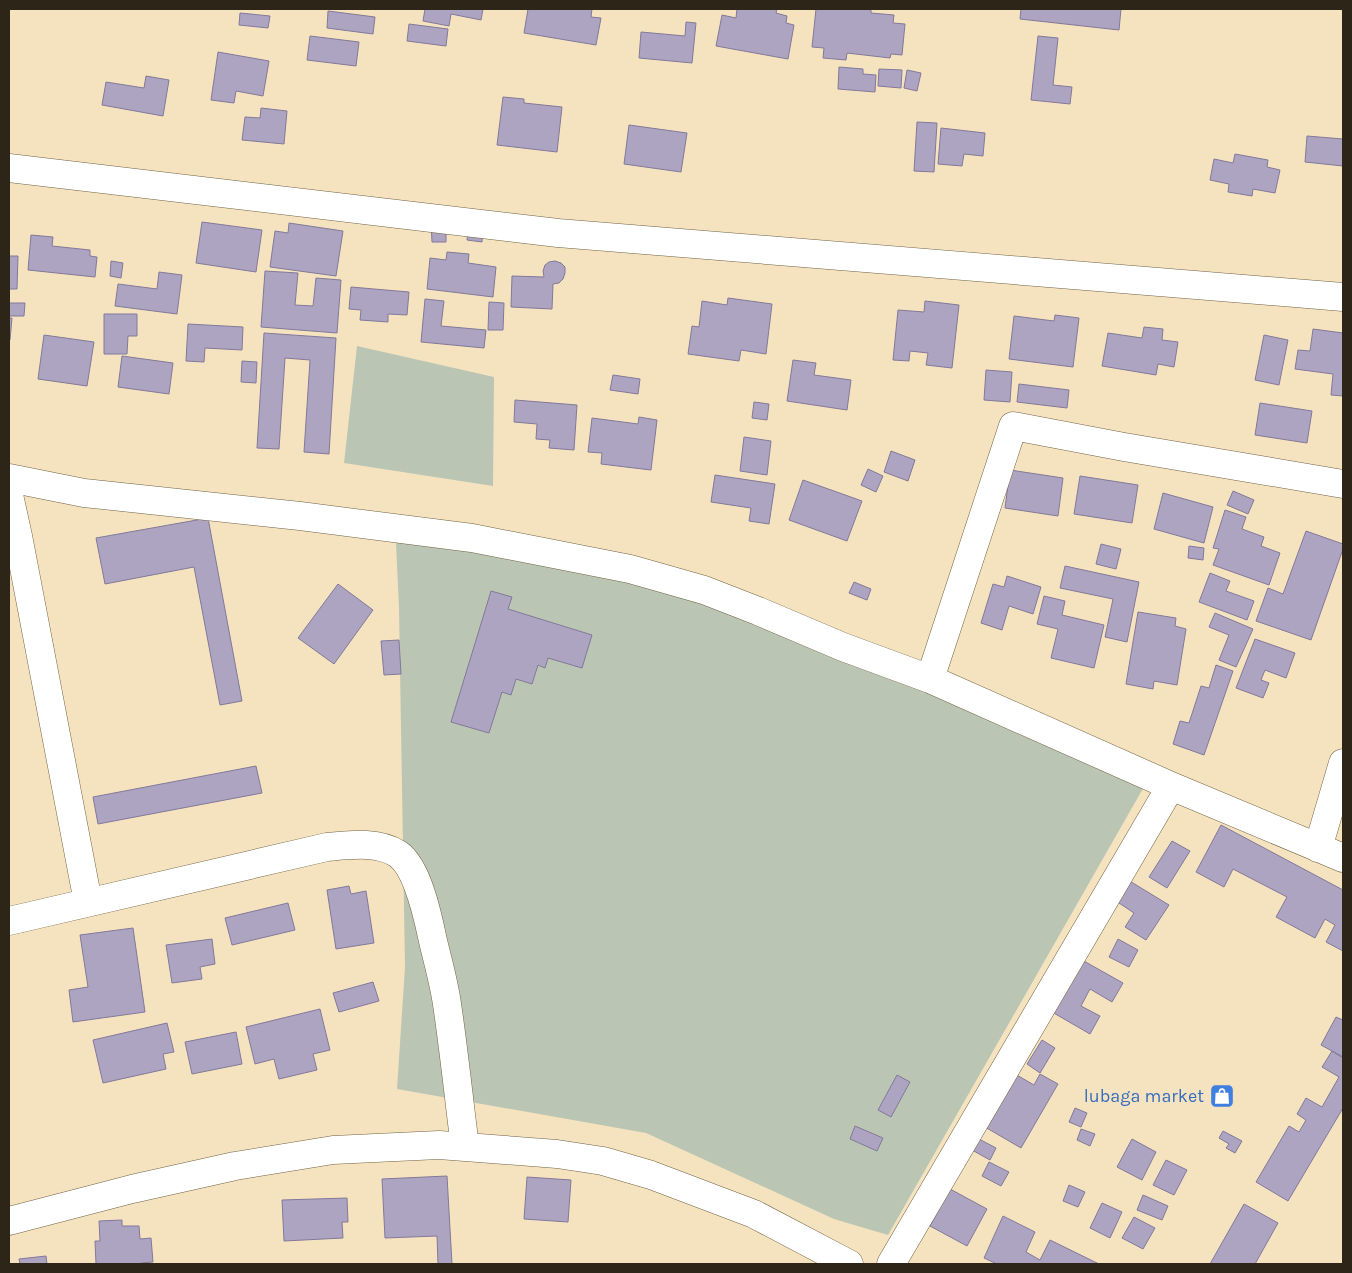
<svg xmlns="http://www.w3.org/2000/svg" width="1352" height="1273" viewBox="0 0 1352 1273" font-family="Karla,sans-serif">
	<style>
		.green { fill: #bac6b3 }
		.building { fill: #ada4c2; stroke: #827999 }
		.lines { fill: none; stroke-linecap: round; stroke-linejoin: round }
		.minor-casing { stroke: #726243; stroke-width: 29 }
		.minor { stroke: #fff; stroke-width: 28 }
		.labels { text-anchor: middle; stroke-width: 4; stroke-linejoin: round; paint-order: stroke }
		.shop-label { font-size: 18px; fill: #366cbe; stroke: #f5e3c0; text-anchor: end }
	</style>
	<rect width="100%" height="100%" fill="#f5e3c0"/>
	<path class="green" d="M 357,346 L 494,377 L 493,486 L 344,463 Z
		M 395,522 L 653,576 L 1153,771 L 888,1235 L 834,1219 L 646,1133 L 397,1089 L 405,967 L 399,608 Z"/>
	<path class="building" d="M 425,9 L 483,9 L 481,20 L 451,14 L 449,26 L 423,21 Z
		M 528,9 L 592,9 L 591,17 L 601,18 L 596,45 L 524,33 Z
		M 737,9 L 777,9 L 776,13 L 787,16 L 786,23 L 794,25 L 788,59 L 716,46 L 722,15 L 736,18 Z
		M 816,9 L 871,9 L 871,13 L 894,15 L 893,23 L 905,24 L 902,55 L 891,54 L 890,58 L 847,53 L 846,60 L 823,58 L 824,48 L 812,47 Z
		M 1021,9 L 1121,9 L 1119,30 L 1020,19 Z
		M 328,11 L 375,17 L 373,34 L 327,28 Z
		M 240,13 L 270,16 L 268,28 L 239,25 Z
		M 686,22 L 696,23 L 692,63 L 639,58 L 641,32 L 685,36 Z
		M 409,24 L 448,29 L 446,46 L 407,41 Z
		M 310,36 L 359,42 L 356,66 L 307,60 Z
		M 1038,36 L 1058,38 L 1053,85 L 1072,87 L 1070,104 L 1031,100 Z
		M 218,52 L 269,61 L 263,96 L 236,91 L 234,103 L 211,100 Z
		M 839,67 L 863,69 L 863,74 L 876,75 L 875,92 L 838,89 Z
		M 879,69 L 902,70 L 901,88 L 878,86 Z
		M 907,70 L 921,73 L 917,91 L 904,88 Z
		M 146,76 L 169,80 L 163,116 L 102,105 L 106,82 L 144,88 Z
		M 503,97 L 524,99 L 524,103 L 562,107 L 557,152 L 497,145 Z
		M 261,108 L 287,111 L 284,144 L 242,140 L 245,117 L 260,118 Z
		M 917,122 L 937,123 L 934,172 L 914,171 Z
		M 629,125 L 687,133 L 681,172 L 624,164 Z
		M 941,128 L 985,133 L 983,156 L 964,154 L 962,166 L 938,164 Z
		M 1307,136 L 1343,139 L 1343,166 L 1305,162 Z
		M 1235,154 L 1268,160 L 1267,167 L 1280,170 L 1275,193 L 1253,189 L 1252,196 L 1228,192 L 1229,184 L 1210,180 L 1214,159 L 1233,163 Z
		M 202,222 L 262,230 L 256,272 L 196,263 Z
		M 431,222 L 446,222 L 446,242 L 432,242 Z
		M 289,223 L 343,231 L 336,276 L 270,267 L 275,231 L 288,233 Z
		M 469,225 L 483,227 L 482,242 L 467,240 Z
		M 31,235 L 53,237 L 52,246 L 90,250 L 90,256 L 97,257 L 95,277 L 28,270 Z
		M 447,252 L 469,254 L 468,263 L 496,267 L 493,297 L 427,289 L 430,258 L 446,260 Z
		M 9,256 L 18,256 L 17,289 L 9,289 Z
		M 111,261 L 123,263 L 121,278 L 110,276 Z
		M 555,261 L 561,263 L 565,267 L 565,273 L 563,279 L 559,283 L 553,284 L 552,309 L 511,307 L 512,276 L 544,277 L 543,271 L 545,265 L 549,262 Z
		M 265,271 L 298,273 L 295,305 L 313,306 L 316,278 L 341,280 L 337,333 L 261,327 Z
		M 159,272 L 182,275 L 177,314 L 115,306 L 118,284 L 157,289 Z
		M 351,287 L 409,292 L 407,315 L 388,314 L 388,322 L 360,320 L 361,310 L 349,309 Z
		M 728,298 L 772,304 L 766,354 L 741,350 L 739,361 L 688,354 L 692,326 L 699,327 L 702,301 L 727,305 Z
		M 425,299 L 444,301 L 441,326 L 486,330 L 484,348 L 421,342 Z
		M 925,301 L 959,305 L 952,368 L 926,365 L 928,353 L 910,351 L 909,361 L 893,360 L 898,310 L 924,312 Z
		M 489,302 L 504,303 L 503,330 L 488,330 Z
		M 9,303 L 25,303 L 24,316 L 9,316 Z
		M 104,314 L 137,314 L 137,336 L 128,336 L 127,354 L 104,354 Z
		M 1055,315 L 1079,318 L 1073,367 L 1009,359 L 1014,316 L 1054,321 Z
		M 9,318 L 12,318 L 10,340 L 9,340 Z
		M 188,324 L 243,327 L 242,350 L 205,348 L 204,362 L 186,361 Z
		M 1144,327 L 1163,329 L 1162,340 L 1178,342 L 1174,367 L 1158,364 L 1156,375 L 1102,366 L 1108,333 L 1142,338 Z
		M 1313,329 L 1343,333 L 1343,396 L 1331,395 L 1333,374 L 1295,369 L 1298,350 L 1310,351 Z
		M 264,333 L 336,338 L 329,454 L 304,452 L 310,360 L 285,358 L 279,449 L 257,448 Z
		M 44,335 L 94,342 L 87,386 L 38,379 Z
		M 1264,335 L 1288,340 L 1279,385 L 1255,380 Z
		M 122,356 L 173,363 L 169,394 L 118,387 Z
		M 793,360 L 816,363 L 814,375 L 851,380 L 847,410 L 787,401 Z
		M 242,361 L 257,362 L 256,383 L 241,382 Z
		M 986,370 L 1012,372 L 1010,402 L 984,400 Z
		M 613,375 L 640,379 L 638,394 L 610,390 Z
		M 1019,384 L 1069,390 L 1067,408 L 1017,402 Z
		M 515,400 L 577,405 L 574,450 L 549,448 L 550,440 L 536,439 L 537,424 L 514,422 Z
		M 754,402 L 769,404 L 767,420 L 752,418 Z
		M 1260,403 L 1312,411 L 1307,443 L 1255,435 Z
		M 639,417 L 657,420 L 651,470 L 601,464 L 602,453 L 588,452 L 592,418 L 638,424 Z
		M 744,437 L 771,441 L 767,475 L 740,471 Z
		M 891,451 L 915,460 L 908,481 L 884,472 Z
		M 868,469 L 883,476 L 876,492 L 861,485 Z
		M 1010,470 L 1063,478 L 1058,516 L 1005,508 Z
		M 715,475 L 775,484 L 769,524 L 749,521 L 751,508 L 711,502 Z
		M 1080,476 L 1138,485 L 1132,523 L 1074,514 Z
		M 803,480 L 862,501 L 847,541 L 789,520 Z
		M 1233,491 L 1254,500 L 1248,514 L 1227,505 Z
		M 1163,493 L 1213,507 L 1204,543 L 1154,529 Z
		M 1225,510 L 1246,517 L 1242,529 L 1264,537 L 1261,546 L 1280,553 L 1269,585 L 1213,565 L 1219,549 L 1213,548 Z
		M 208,518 L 242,701 L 220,705 L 194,567 L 105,584 L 96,538 Z
		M 1306,531 L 1343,544 L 1343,549 L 1311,640 L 1256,621 L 1268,588 L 1283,594 Z
		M 1101,544 L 1121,549 L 1116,569 L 1096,564 Z
		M 1189,546 L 1204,548 L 1203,560 L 1188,558 Z
		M 1065,566 L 1139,582 L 1127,642 L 1105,637 L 1113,599 L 1060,588 Z
		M 1210,573 L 1230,581 L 1226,591 L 1254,601 L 1247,620 L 1199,602 Z
		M 1007,576 L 1041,587 L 1033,614 L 1009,606 L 1002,630 L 981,623 L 993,584 L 1004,587 Z
		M 854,582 L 871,589 L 867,600 L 849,593 Z
		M 338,584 L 373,610 L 334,664 L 298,638 Z
		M 491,591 L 512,597 L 508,609 L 592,635 L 582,668 L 548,658 L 545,668 L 538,665 L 532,684 L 516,679 L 511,695 L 502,692 L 489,733 L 451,722 Z
		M 1044,596 L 1065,601 L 1062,615 L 1104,625 L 1094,668 L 1051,658 L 1058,629 L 1037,624 Z
		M 1138,612 L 1176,618 L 1175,626 L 1186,629 L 1177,685 L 1154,681 L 1153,689 L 1126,684 Z
		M 1215,613 L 1253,629 L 1236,667 L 1219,660 L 1229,635 L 1209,627 Z
		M 1255,639 L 1295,653 L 1286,678 L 1265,670 L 1261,680 L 1269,683 L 1263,698 L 1236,688 Z
		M 399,640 L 401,674 L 384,675 L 381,641 Z
		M 1216,665 L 1233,671 L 1204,755 L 1173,744 L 1180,721 L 1189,723 L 1201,686 L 1209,688 Z
		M 256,766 L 262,793 L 98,824 L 93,797 Z
		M 1221,825 L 1343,890 L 1343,951 L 1326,942 L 1335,925 L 1325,919 L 1315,938 L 1276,917 L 1287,897 L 1233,869 L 1224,887 L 1196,872 Z
		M 1172,841 L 1190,851 L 1167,888 L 1149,877 Z
		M 1128,880 L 1169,905 L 1146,940 L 1125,927 L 1134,913 L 1116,901 Z
		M 349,886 L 351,894 L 366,891 L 374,943 L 336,949 L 327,890 Z
		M 288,903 L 295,930 L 232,945 L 225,918 Z
		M 133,928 L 145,1012 L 73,1022 L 69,990 L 88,987 L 80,935 Z
		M 212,939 L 215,964 L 200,967 L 202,979 L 172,983 L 166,945 Z
		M 1118,939 L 1138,950 L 1129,967 L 1109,957 Z
		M 1082,960 L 1123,983 L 1112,1002 L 1090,989 L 1081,1006 L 1100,1016 L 1090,1034 L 1052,1012 Z
		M 373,982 L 379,1001 L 339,1012 L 333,993 Z
		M 320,1009 L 330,1050 L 313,1054 L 317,1070 L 279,1079 L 274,1059 L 255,1064 L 246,1027 Z
		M 1336,1017 L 1343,1020 L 1343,1057 L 1321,1045 Z
		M 167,1023 L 174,1052 L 163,1054 L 166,1069 L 103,1083 L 93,1040 Z
		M 236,1032 L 242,1064 L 192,1074 L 185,1042 Z
		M 1042,1040 L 1055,1048 L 1040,1073 L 1027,1064 Z
		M 1332,1051 L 1343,1058 L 1343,1108 L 1288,1201 L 1256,1182 L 1289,1126 L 1299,1132 L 1306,1120 L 1297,1114 L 1306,1098 L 1322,1107 L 1339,1077 L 1322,1067 Z
		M 1015,1074 L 1034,1085 L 1040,1074 L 1058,1084 L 1021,1148 L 985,1127 Z
		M 897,1075 L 910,1082 L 891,1117 L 878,1110 Z
		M 1075,1108 L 1087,1113 L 1081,1127 L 1069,1122 Z
		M 855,1126 L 883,1138 L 877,1151 L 850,1139 Z
		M 1081,1129 L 1095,1134 L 1090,1146 L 1077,1140 Z
		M 1223,1131 L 1242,1141 L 1235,1153 L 1226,1148 L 1229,1144 L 1219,1138 Z
		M 979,1139 L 996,1148 L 990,1160 L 972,1150 Z
		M 1132,1139 L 1156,1152 L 1142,1180 L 1117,1167 Z
		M 1166,1160 L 1187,1170 L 1174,1195 L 1153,1185 Z
		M 989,1162 L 1009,1172 L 1001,1186 L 982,1176 Z
		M 447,1176 L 452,1264 L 438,1264 L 437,1236 L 385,1238 L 382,1179 Z
		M 527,1177 L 571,1180 L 568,1222 L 524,1219 Z
		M 1069,1185 L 1085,1192 L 1078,1207 L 1063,1201 Z
		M 950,1189 L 987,1209 L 967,1246 L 930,1226 Z
		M 1143,1195 L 1168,1206 L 1162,1220 L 1137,1210 Z
		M 347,1198 L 348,1222 L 342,1222 L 343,1238 L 284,1241 L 282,1200 Z
		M 1102,1203 L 1122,1212 L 1110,1238 L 1090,1228 Z
		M 1244,1204 L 1278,1223 L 1255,1264 L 1210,1264 Z
		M 1003,1216 L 1035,1232 L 1026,1252 L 1040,1260 L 1050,1240 L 1099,1264 L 997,1264 L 984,1258 Z
		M 1134,1217 L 1155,1228 L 1143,1249 L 1122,1238 Z
		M 122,1220 L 122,1226 L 139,1226 L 140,1239 L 151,1238 L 153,1262 L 141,1263 L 141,1264 L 96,1264 L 95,1241 L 100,1241 L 99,1221 Z
		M 46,1256 L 47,1264 L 20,1264 L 19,1259 Z"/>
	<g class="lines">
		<defs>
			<path id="minor" d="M 9,168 L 558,233 L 1343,297
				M 9,478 L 84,493 L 300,516 L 472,538 L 630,569 L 704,590 L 758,611 L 843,647 L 930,679 L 1171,786 L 1343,858
				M 9,495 L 18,536 L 88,902
				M 930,679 L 1013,426 L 1124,447 L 1343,484
				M 1318,848 L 1343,763
				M 9,921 L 327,847 C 350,845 378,841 398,854 C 418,868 428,917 433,941 C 438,962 444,983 447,1004 C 454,1051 459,1100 465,1147
				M 9,1221 L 132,1189 L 235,1166 L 333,1150 L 439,1145 L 557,1154 L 603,1161 L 651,1175 L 754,1214 L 849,1264
				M 891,1264 L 1171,786"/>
		</defs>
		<use href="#minor" class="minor-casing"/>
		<use href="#minor" class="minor"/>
	</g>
	<defs>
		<symbol id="shop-square" viewBox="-11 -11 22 22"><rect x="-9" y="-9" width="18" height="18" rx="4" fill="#3f7fe0" stroke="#f5e3c0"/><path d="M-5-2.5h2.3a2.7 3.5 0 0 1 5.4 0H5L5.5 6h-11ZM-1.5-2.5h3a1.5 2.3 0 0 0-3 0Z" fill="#fff"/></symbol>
	</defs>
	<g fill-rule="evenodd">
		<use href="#shop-square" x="1208" y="1082" width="28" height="28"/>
	</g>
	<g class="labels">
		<g class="shop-label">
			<text x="1204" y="1102">lubaga market</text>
		</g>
	</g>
	<rect width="1352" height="1273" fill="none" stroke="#2c2518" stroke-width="20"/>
</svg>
